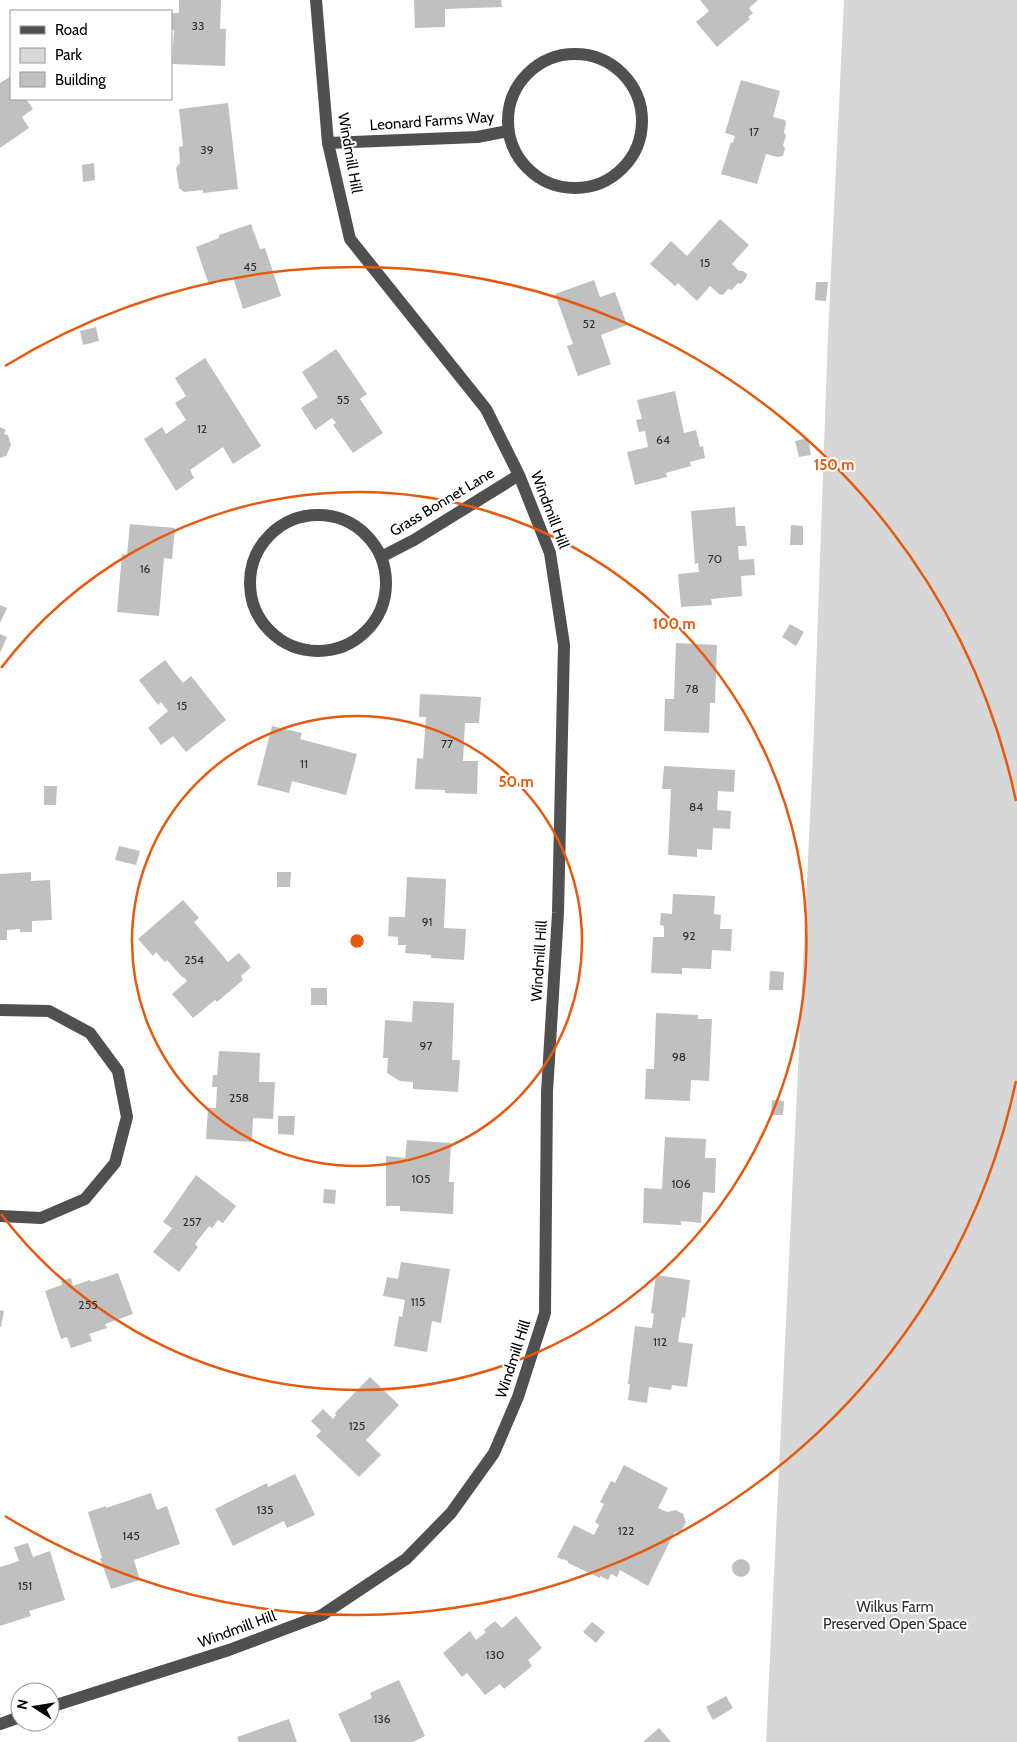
<svg xmlns="http://www.w3.org/2000/svg" width="1017" height="1742" viewBox="0 0 1017 1742" font-family="Cabin,sans-serif">
	<style>
		.green { fill: #d7d7d7 }
		.building { fill: #c0c0c0 }
		.lines { fill: none; stroke-linecap: round; stroke-linejoin: round }
		.minor { stroke: #505050; stroke-width: 12 }
		.ring { fill: none; stroke: #e8590c; stroke-width: 2.5 }
		.labels { text-anchor: middle; stroke-width: 4; stroke-linejoin: round; paint-order: stroke }
		.number-label { font-size: 12px; fill: #303030 }
		.street-label { font-size: 15px; fill: #000; stroke: #fff }
		.park-label { font-size: 15px; fill: #2e2e2e; stroke: #fff }
		.centre { fill: #e8590c; stroke: #fff; stroke-width: 2.5 }
		.ring-label { font-size: 15px; text-anchor: middle; font-weight: bold; fill: #e8590c; stroke: #fff; stroke-width: 4; stroke-linejoin: round; paint-order: stroke }
	</style>
	<rect width="100%" height="100%" fill="#fff"/>
	<path class="green" d="M 844,0 L 1017,0 L 1017,1742 L 766,1742 L 813,754 L 828,334 Z"/>
	<path class="building" d="M 179,0 L 221,0 L 220,29 L 226,29 L 225,66 L 172,64 L 174,30 L 171,30 L 171,13 L 179,13 Z
		M 414,0 L 501,0 L 502,7 L 445,9 L 445,27 L 415,28 Z
		M 700,0 L 758,0 L 749,8 L 753,13 L 748,17 L 750,19 L 717,47 L 696,22 L 709,11 Z
		M 11,76 L 11,99 L 26,99 L 33,109 L 22,117 L 29,128 L 0,148 L 0,83 Z
		M 741,80 L 780,91 L 773,117 L 785,120 L 786,123 L 784,132 L 786,136 L 783,145 L 785,148 L 783,156 L 777,157 L 766,154 L 757,184 L 721,174 L 731,142 L 733,143 L 735,136 L 725,133 Z
		M 228,103 L 238,189 L 203,193 L 203,190 L 184,192 L 179,188 L 176,168 L 180,163 L 179,147 L 183,146 L 179,109 Z
		M 94,163 L 95,180 L 83,182 L 82,165 Z
		M 720,219 L 749,245 L 732,264 L 739,271 L 743,271 L 747,274 L 746,278 L 741,284 L 738,283 L 732,290 L 728,289 L 723,295 L 719,294 L 710,286 L 697,301 L 678,283 L 675,286 L 650,264 L 671,241 L 687,256 Z
		M 251,224 L 260,249 L 265,248 L 281,296 L 243,309 L 233,277 L 209,285 L 196,247 L 219,238 L 219,235 Z
		M 594,280 L 600,297 L 615,292 L 627,325 L 601,335 L 611,364 L 578,376 L 567,346 L 573,344 L 555,294 Z
		M 816,282 L 828,282 L 826,301 L 815,300 Z
		M 96,327 L 99,341 L 83,345 L 80,331 Z
		M 336,349 L 367,394 L 360,399 L 383,433 L 353,453 L 333,425 L 336,423 L 332,418 L 315,430 L 301,408 L 318,397 L 302,372 Z
		M 205,358 L 261,446 L 233,464 L 223,447 L 190,470 L 194,478 L 176,491 L 144,439 L 162,427 L 166,434 L 186,420 L 175,403 L 186,396 L 175,378 Z
		M 675,391 L 684,433 L 696,430 L 700,447 L 703,446 L 705,458 L 690,462 L 691,466 L 666,473 L 667,477 L 635,485 L 627,452 L 648,447 L 645,431 L 639,432 L 636,420 L 642,419 L 637,400 Z
		M 0,427 L 6,430 L 4,434 L 8,435 L 11,445 L 6,456 L 0,458 Z
		M 808,438 L 811,455 L 799,457 L 795,441 Z
		M 735,507 L 736,526 L 745,526 L 747,546 L 738,546 L 739,560 L 754,559 L 755,575 L 741,576 L 742,596 L 711,599 L 712,605 L 681,607 L 678,574 L 699,572 L 698,563 L 695,564 L 691,511 Z
		M 130,524 L 175,528 L 172,559 L 164,558 L 159,616 L 117,612 L 122,554 L 127,555 Z
		M 791,525 L 803,526 L 803,545 L 790,545 Z
		M 0,605 L 7,608 L 0,623 Z
		M 790,624 L 804,632 L 796,646 L 782,637 Z
		M 0,634 L 7,637 L 0,653 Z
		M 676,643 L 717,645 L 715,703 L 710,703 L 709,733 L 664,731 L 665,699 L 674,699 Z
		M 165,660 L 183,683 L 191,676 L 226,720 L 186,752 L 173,736 L 161,745 L 148,728 L 168,711 L 161,702 L 158,705 L 139,680 Z
		M 420,694 L 481,697 L 479,723 L 465,723 L 463,761 L 478,761 L 477,794 L 445,793 L 445,790 L 415,789 L 417,758 L 423,759 L 426,717 L 419,717 Z
		M 272,726 L 302,733 L 300,739 L 357,754 L 346,795 L 292,781 L 289,793 L 257,785 Z
		M 664,766 L 735,770 L 734,792 L 718,791 L 717,810 L 731,811 L 730,829 L 713,828 L 712,850 L 697,849 L 697,857 L 668,855 L 671,789 L 662,789 Z
		M 44,786 L 57,786 L 56,805 L 44,805 Z
		M 119,846 L 140,851 L 136,865 L 115,860 Z
		M 31,872 L 31,881 L 50,880 L 52,920 L 32,921 L 32,932 L 20,932 L 20,929 L 7,930 L 7,940 L 0,940 L 0,874 Z
		M 277,872 L 291,872 L 290,887 L 277,887 Z
		M 407,877 L 446,879 L 444,928 L 466,929 L 464,960 L 431,958 L 431,955 L 405,953 L 406,945 L 398,945 L 398,937 L 388,936 L 389,917 L 405,917 Z
		M 673,894 L 715,896 L 714,914 L 721,915 L 720,929 L 732,929 L 731,951 L 712,950 L 711,969 L 682,968 L 682,974 L 651,973 L 653,937 L 664,937 L 664,926 L 660,925 L 661,913 L 672,914 Z
		M 183,900 L 199,918 L 194,922 L 228,962 L 239,953 L 251,967 L 241,976 L 243,980 L 217,1002 L 215,1000 L 193,1018 L 172,994 L 187,981 L 184,977 L 183,978 L 167,960 L 165,962 L 156,952 L 153,956 L 138,939 Z
		M 770,971 L 784,972 L 783,990 L 769,990 Z
		M 311,988 L 327,988 L 327,1005 L 311,1005 Z
		M 413,1001 L 454,1003 L 452,1060 L 460,1060 L 458,1092 L 413,1089 L 413,1082 L 400,1081 L 387,1073 L 388,1058 L 383,1058 L 385,1020 L 412,1022 Z
		M 656,1013 L 698,1015 L 698,1019 L 712,1019 L 709,1081 L 691,1080 L 690,1101 L 645,1099 L 646,1069 L 654,1069 Z
		M 219,1051 L 260,1053 L 259,1082 L 275,1082 L 273,1119 L 253,1118 L 252,1142 L 206,1139 L 208,1108 L 216,1108 L 217,1087 L 212,1087 L 213,1075 L 217,1075 Z
		M 772,1100 L 784,1101 L 783,1115 L 771,1115 Z
		M 278,1116 L 295,1116 L 294,1135 L 278,1134 Z
		M 665,1137 L 706,1139 L 705,1158 L 716,1158 L 715,1193 L 703,1192 L 701,1223 L 681,1221 L 681,1225 L 643,1223 L 644,1188 L 662,1189 Z
		M 407,1140 L 451,1143 L 449,1182 L 454,1182 L 453,1214 L 400,1211 L 400,1206 L 386,1206 L 386,1156 L 405,1158 Z
		M 196,1175 L 236,1206 L 223,1223 L 218,1220 L 212,1228 L 209,1226 L 195,1244 L 198,1247 L 179,1272 L 153,1252 L 172,1228 L 163,1222 Z
		M 324,1189 L 336,1190 L 335,1204 L 323,1203 Z
		M 401,1262 L 450,1269 L 441,1323 L 432,1321 L 427,1352 L 394,1346 L 399,1316 L 402,1317 L 405,1300 L 383,1296 L 387,1277 L 398,1279 Z
		M 118,1273 L 133,1314 L 105,1324 L 107,1328 L 89,1334 L 92,1341 L 71,1348 L 67,1337 L 61,1339 L 45,1291 L 62,1285 L 61,1281 L 71,1278 L 73,1286 L 90,1280 L 91,1282 Z
		M 656,1275 L 690,1280 L 685,1318 L 682,1317 L 678,1342 L 693,1344 L 687,1387 L 672,1385 L 671,1390 L 649,1387 L 647,1403 L 628,1400 L 630,1384 L 628,1384 L 635,1326 L 652,1328 L 654,1314 L 651,1313 Z
		M 0,1310 L 4,1311 L 1,1327 L 0,1327 Z
		M 370,1377 L 399,1405 L 366,1440 L 381,1455 L 359,1477 L 316,1436 L 321,1431 L 311,1421 L 323,1409 L 333,1419 L 336,1415 L 335,1413 Z
		M 624,1465 L 668,1488 L 658,1508 L 667,1512 L 676,1510 L 683,1514 L 686,1522 L 682,1530 L 674,1533 L 648,1586 L 620,1570 L 617,1577 L 611,1574 L 608,1580 L 600,1576 L 600,1578 L 568,1563 L 568,1561 L 563,1559 L 563,1560 L 557,1557 L 574,1525 L 594,1535 L 599,1525 L 595,1522 L 604,1504 L 600,1502 L 611,1481 L 615,1483 Z
		M 295,1474 L 315,1515 L 287,1528 L 284,1521 L 233,1546 L 215,1509 L 267,1483 L 268,1487 Z
		M 151,1493 L 157,1510 L 167,1506 L 180,1544 L 134,1560 L 140,1580 L 111,1589 L 100,1558 L 102,1558 L 88,1512 L 106,1506 L 106,1508 Z
		M 28,1543 L 33,1557 L 50,1551 L 65,1600 L 29,1611 L 31,1616 L 0,1626 L 0,1567 L 19,1561 L 14,1547 Z
		M732 1568a9 9 0 1 1 18 0a9 9 0 1 1-18 0Z
		M 516,1616 L 542,1648 L 528,1660 L 532,1666 L 504,1689 L 500,1684 L 485,1695 L 467,1673 L 462,1677 L 443,1653 L 470,1631 L 476,1640 L 486,1632 L 484,1630 L 495,1621 L 502,1628 Z
		M 592,1622 L 605,1632 L 596,1643 L 583,1632 Z
		M 399,1680 L 425,1736 L 413,1742 L 351,1742 L 338,1714 L 372,1698 L 370,1693 Z
		M 726,1696 L 733,1708 L 713,1720 L 706,1707 Z
		M 289,1719 L 297,1742 L 239,1742 L 237,1737 Z
		M 659,1728 L 671,1742 L 645,1742 L 644,1741 Z"/>
	<g class="lines">
		<path class="minor" d="M508 121a67 67 0 1 1 134 0a67 67 0 1 1-134 0Z
			M 328,143 L 477,137 L 508,131
			M250 583a68 68 0 1 1 136 0a68 68 0 1 1-136 0Z
			M 381,557 L 414,540 L 519,475
			M 0,1010 L 49,1011 L 90,1033 L 118,1071 L 127,1117 L 115,1163 L 85,1199 L 41,1218 L 0,1216
			M 50,1707 L 229,1650 L 322,1615 L 406,1559 L 451,1513 L 494,1453 L 518,1397 L 545,1313 L 547,1092 L 558,913 L 564,645 L 550,553 L 519,475 L 486,409 L 350,239 L 328,143 L 316,0
			M 0,1724 L 20,1717"/>
	</g>
	<g class="ring">
		<circle cx="357" cy="941" r="225"/>
		<path d="M1 668A449 449 0 1 1 1 1214"/>
		<path d="M1016 1081A674 674 0 0 1 5 1516M5 366A674 674 0 0 1 1016 801"/>
	</g>
	<g class="labels">
		<g class="number-label">
			<text x="198" y="30">33</text>
			<text x="754" y="136">17</text>
			<text x="207" y="154">39</text>
			<text x="705" y="267">15</text>
			<text x="250" y="271">45</text>
			<text x="589" y="328">52</text>
			<text x="343" y="404">55</text>
			<text x="202" y="433">12</text>
			<text x="663" y="444">64</text>
			<text x="715" y="563">70</text>
			<text x="145" y="573">16</text>
			<text x="692" y="693">78</text>
			<text x="182" y="710">15</text>
			<text x="447" y="748">77</text>
			<text x="304" y="768">11</text>
			<text x="696" y="811">84</text>
			<text x="427" y="926">91</text>
			<text x="689" y="940">92</text>
			<text x="194" y="964">254</text>
			<text x="426" y="1050">97</text>
			<text x="679" y="1061">98</text>
			<text x="239" y="1102">258</text>
			<text x="421" y="1183">105</text>
			<text x="681" y="1188">106</text>
			<text x="192" y="1226">257</text>
			<text x="418" y="1306">115</text>
			<text x="88" y="1309">255</text>
			<text x="660" y="1346">112</text>
			<text x="357" y="1430">125</text>
			<text x="265" y="1514">135</text>
			<text x="626" y="1535">122</text>
			<text x="131" y="1540">145</text>
			<text x="25" y="1590">151</text>
			<text x="495" y="1659">130</text>
			<text x="382" y="1723">136</text>
		</g>
		<g class="street-label">
			<text transform="translate(432 121) rotate(-4)" y="5">Leonard Farms Way</text>
			<text transform="translate(350 153) rotate(80)" y="5">Windmill Hill</text>
			<text transform="translate(442 502) rotate(-31)" y="5">Grass Bonnet Lane</text>
			<text transform="translate(550 510) rotate(69)" y="5">Windmill Hill</text>
			<text transform="translate(539 961) rotate(-86)" y="5">Windmill Hill</text>
			<text transform="translate(513 1359) rotate(-72)" y="5">Windmill Hill</text>
			<text transform="translate(237 1629) rotate(-20)" y="5">Windmill Hill</text>
		</g>
		<g class="park-label">
			<text x="895" y="1612">Wilkus Farm<tspan x="895" dy="17">Preserved Open Space</tspan></text>
		</g>
	</g>
	<circle cx="357" cy="941" r="8" class="centre"/>
	<g class="ring-label">
		<text x="834" y="470">150 m</text>
		<text x="674" y="629">100 m</text>
		<text x="516" y="787">50 m</text>
	</g>
	<rect x="10" y="10" width="162" height="90" fill="#ffffff" stroke="#999999"/>
	<rect x="20" y="26" width="25" height="8" fill="#505050" stroke="#999999"/>
	<text x="55" y="35" font-size="15" fill="#000000">Road</text>
	<rect x="20" y="48" width="25" height="15" fill="#d7d7d7" stroke="#999999"/>
	<text x="55" y="60" font-size="15" fill="#000000">Park</text>
	<rect x="20" y="72" width="25" height="15" fill="#c0c0c0" stroke="#999999"/>
	<text x="55" y="85" font-size="15" fill="#000000">Building</text>
	<g transform="translate(35 1707) rotate(282)"><circle r="24" fill="#ffffff" stroke="#999999"/>
	<path d="M0-4L9 19L0 12L-9 19Z" fill="#000000"/>
	<text y="-8" font-size="14" font-weight="bold" text-anchor="middle" fill="#000000">N</text>
	</g>
</svg>
